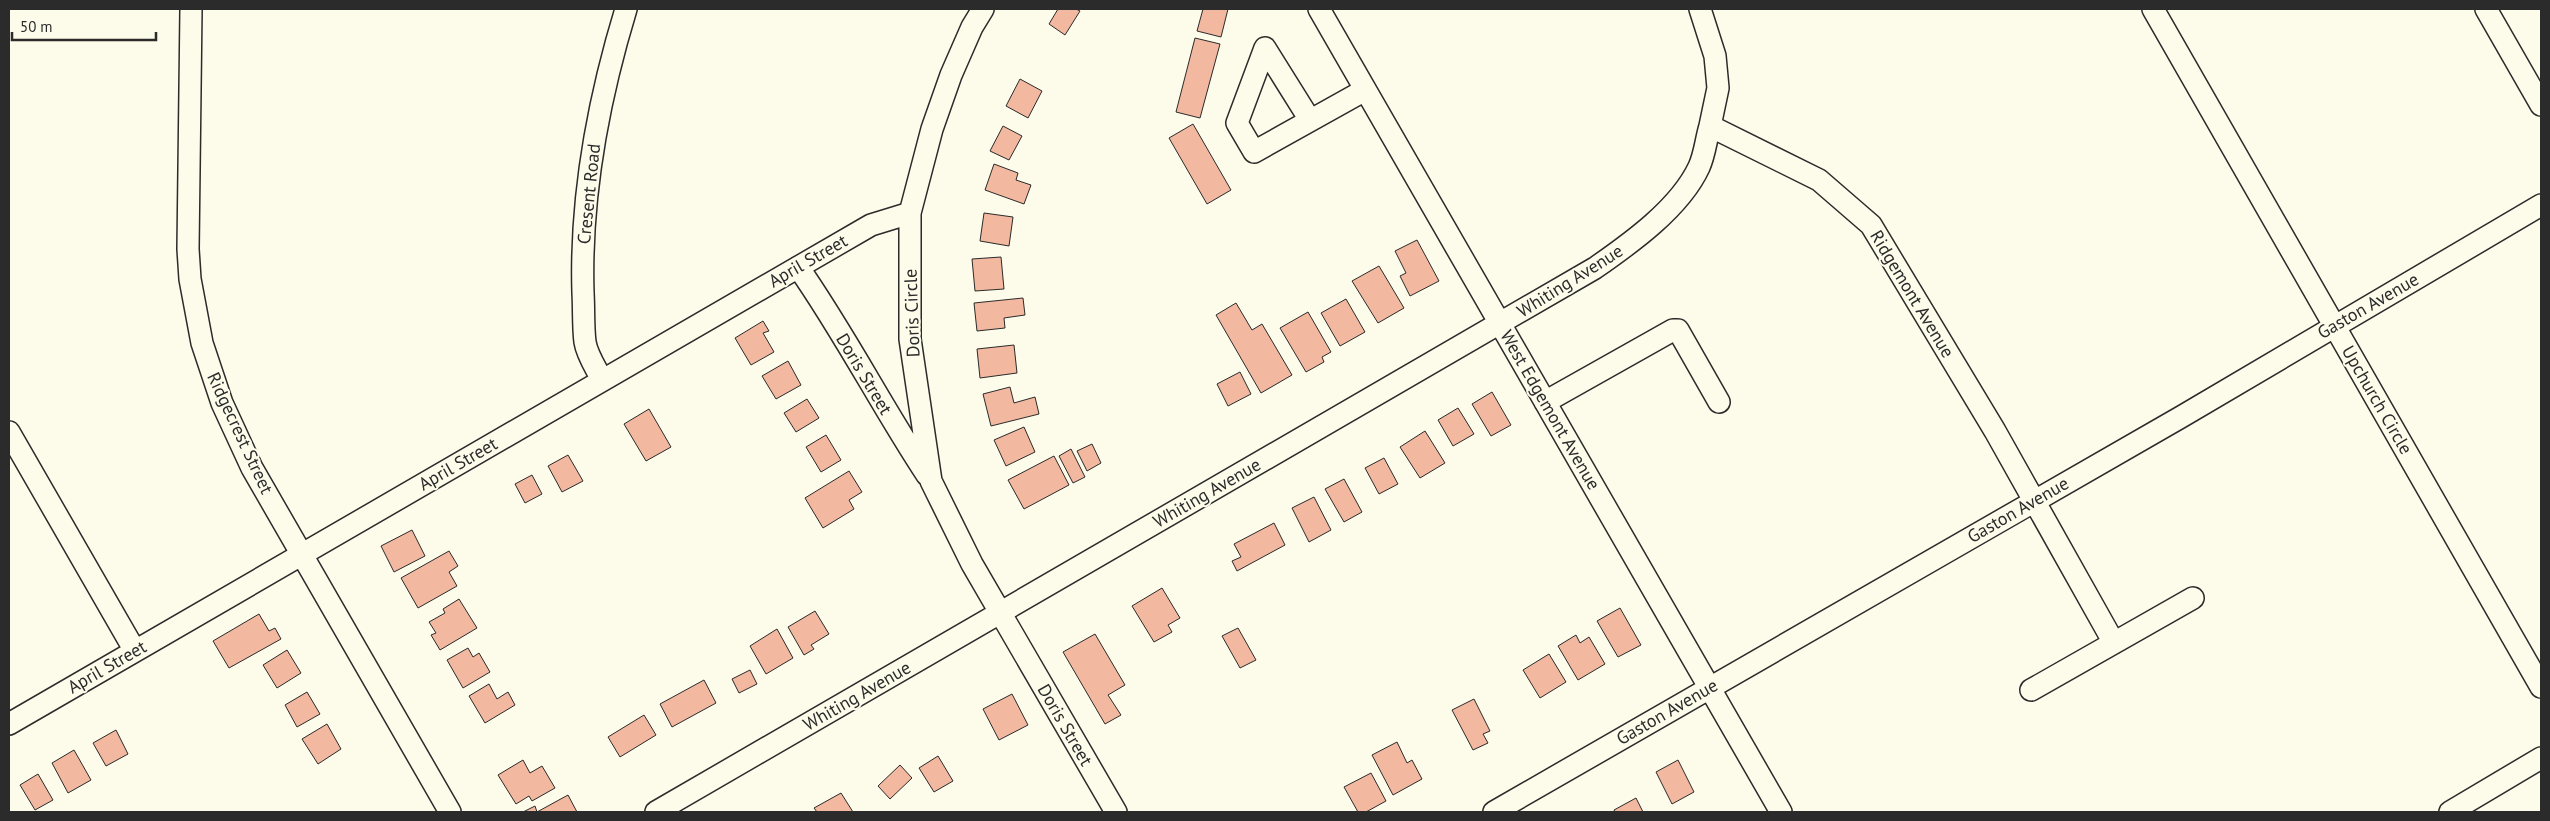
<svg xmlns="http://www.w3.org/2000/svg" width="2550" height="821" viewBox="0 0 2550 821" font-family="'PT Sans',sans-serif">
	<style>
		.building { fill: #f2b8a0; stroke: #2b2b2b }
		.lines { fill: none; stroke-linecap: round; stroke-linejoin: round }
		.minor-casing { stroke: #2b2b2b; stroke-width: 24 }
		.minor { stroke: #fdfbea; stroke-width: 21 }
		.labels { text-anchor: middle; stroke-width: 4; stroke-linejoin: round; paint-order: stroke }
		.street-label { font-size: 18px; fill: #2b2b2b; stroke: #fdfbea }
	</style>
	<rect width="100%" height="100%" fill="#fdfbea"/>
	<path class="building" d="M 1058,9 L 1076,9 L 1080,11 L 1065,35 L 1049,24 Z
		M 1203,9 L 1228,9 L 1221,37 L 1197,31 Z
		M 1195,38 L 1220,44 L 1200,118 L 1176,112 Z
		M 1020,79 L 1042,91 L 1028,118 L 1006,106 Z
		M 1193,124 L 1231,190 L 1207,204 L 1169,138 Z
		M 1003,126 L 1022,136 L 1009,160 L 990,151 Z
		M 994,164 L 1018,173 L 1016,180 L 1031,185 L 1024,204 L 985,190 Z
		M 984,213 L 1013,217 L 1009,246 L 980,241 Z
		M 1417,240 L 1439,281 L 1410,296 L 1400,276 L 1406,273 L 1395,251 Z
		M 1001,257 L 1004,289 L 975,291 L 972,259 Z
		M 1379,266 L 1404,308 L 1378,323 L 1352,281 Z
		M 1023,298 L 1025,315 L 1004,318 L 1005,328 L 977,331 L 974,303 Z
		M 1346,299 L 1365,332 L 1340,346 L 1321,313 Z
		M 1236,303 L 1252,330 L 1262,324 L 1292,375 L 1261,393 L 1216,315 Z
		M 1308,312 L 1331,352 L 1322,357 L 1324,362 L 1306,372 L 1280,328 Z
		M 763,321 L 769,331 L 763,333 L 774,352 L 751,365 L 735,338 Z
		M 1014,345 L 1017,373 L 980,378 L 977,349 Z
		M 788,361 L 801,385 L 776,399 L 762,376 Z
		M 1240,372 L 1251,394 L 1228,406 L 1217,384 Z
		M 1010,387 L 1014,403 L 1035,397 L 1039,414 L 991,426 L 983,394 Z
		M 1492,392 L 1511,425 L 1491,436 L 1472,404 Z
		M 807,399 L 819,418 L 796,432 L 784,413 Z
		M 1458,408 L 1474,434 L 1453,446 L 1438,420 Z
		M 649,409 L 671,447 L 646,461 L 624,424 Z
		M 1024,427 L 1035,452 L 1006,466 L 994,440 Z
		M 1425,431 L 1445,463 L 1420,478 L 1400,447 Z
		M 826,435 L 841,460 L 821,472 L 806,447 Z
		M 1092,444 L 1101,463 L 1087,471 L 1077,451 Z
		M 1071,449 L 1085,477 L 1073,483 L 1059,456 Z
		M 568,455 L 583,481 L 562,492 L 548,466 Z
		M 1054,456 L 1069,485 L 1024,509 L 1008,480 Z
		M 1384,458 L 1398,484 L 1379,494 L 1365,468 Z
		M 849,471 L 862,492 L 849,500 L 854,509 L 823,528 L 805,498 Z
		M 532,475 L 542,494 L 525,503 L 515,484 Z
		M 1344,479 L 1362,512 L 1344,522 L 1325,489 Z
		M 1314,497 L 1331,530 L 1309,542 L 1292,508 Z
		M 1274,523 L 1285,545 L 1237,571 L 1232,561 L 1241,557 L 1234,544 Z
		M 412,530 L 425,556 L 394,572 L 381,546 Z
		M 449,551 L 458,566 L 449,572 L 457,586 L 418,608 L 401,578 Z
		M 1162,588 L 1180,618 L 1168,625 L 1172,632 L 1154,642 L 1132,606 Z
		M 459,599 L 477,628 L 440,650 L 431,635 L 436,633 L 429,622 L 445,613 L 443,609 Z
		M 1620,608 L 1641,645 L 1618,657 L 1597,621 Z
		M 815,611 L 829,634 L 811,645 L 814,649 L 804,655 L 788,627 Z
		M 259,614 L 269,631 L 275,628 L 281,639 L 229,668 L 213,641 Z
		M 1238,628 L 1256,660 L 1240,668 L 1222,636 Z
		M 777,629 L 793,658 L 766,674 L 750,646 Z
		M 1095,634 L 1125,685 L 1108,695 L 1121,715 L 1105,724 L 1063,652 Z
		M 1576,635 L 1580,643 L 1589,637 L 1605,664 L 1578,680 L 1558,646 Z
		M 468,648 L 473,657 L 479,653 L 490,672 L 463,688 L 447,660 Z
		M 287,650 L 301,673 L 277,688 L 263,665 Z
		M 1549,654 L 1566,682 L 1540,698 L 1523,670 Z
		M 750,670 L 757,684 L 739,693 L 732,679 Z
		M 704,680 L 716,703 L 672,727 L 660,704 Z
		M 489,684 L 497,699 L 508,692 L 515,705 L 485,723 L 469,696 Z
		M 307,692 L 320,714 L 297,727 L 285,705 Z
		M 1012,694 L 1028,725 L 999,740 L 983,709 Z
		M 1474,699 L 1490,731 L 1483,734 L 1488,743 L 1473,750 L 1452,710 Z
		M 644,715 L 656,735 L 620,757 L 608,737 Z
		M 327,724 L 341,749 L 318,764 L 302,739 Z
		M 116,730 L 128,754 L 106,766 L 93,743 Z
		M 1397,742 L 1407,763 L 1412,760 L 1422,779 L 1393,795 L 1372,755 Z
		M 74,750 L 91,780 L 68,793 L 52,763 Z
		M 938,756 L 953,781 L 934,792 L 919,768 Z
		M 523,760 L 530,773 L 542,766 L 555,788 L 532,801 L 529,796 L 516,804 L 498,775 Z
		M 1678,760 L 1694,792 L 1672,804 L 1656,772 Z
		M 900,765 L 912,778 L 890,799 L 878,786 Z
		M 1371,773 L 1386,801 L 1366,812 L 1358,812 L 1344,787 Z
		M 38,774 L 53,800 L 35,810 L 20,785 Z
		M 841,793 L 853,812 L 817,812 L 814,808 Z
		M 568,795 L 577,812 L 523,812 L 535,806 L 537,812 Z
		M 1636,798 L 1643,812 L 1615,812 L 1614,810 Z"/>
	<g class="lines">
		<defs>
			<path id="minor" d="M 191,9 L 188,249 L 190,279 L 202,343 L 222,403 L 252,468 L 450,812
				M 983,9 L 972,27 L 951,75 L 932,129 L 910,213 L 910,339 L 931,481 L 972,564 L 1116,812
				M 1319,9 L 1781,812
				M 1700,9 L 1715,56 L 1718,88 L 1710,126 L 1819,180 L 1871,225 L 1995,431 L 2114,643
				M 2153,9 L 2541,687
				M 2486,9 L 2541,105
				M 1310,120 L 1265,48 L 1237,123 L 1254,152 L 1365,90
				M 798,267 C 845,334 882,407 927,475
				M 602,380 C 596,368 587,355 585,342 C 583,326 584,309 583,293 C 580,196 598,101 626,9
				M 1545,402 L 1673,330 L 1678,330 L 1719,402
				M 9,432 L 135,651
				M 2031,690 L 2193,598
				M 9,724 L 871,225 L 910,213
				M 656,812 L 1595,268 C 1631,243 1680,208 1699,167 C 1705,154 1706,139 1710,126
				M 1494,812 L 2181,417 L 2541,205
				M 2450,812 L 2541,758"/>
		</defs>
		<use href="#minor" class="minor-casing"/>
		<use href="#minor" class="minor"/>
	</g>
	<g class="labels">
		<g class="street-label">
			<text transform="translate(589 194) rotate(-84)" y="6">Cresent Road</text>
			<text transform="translate(808 261) rotate(-30)" y="6">April Street</text>
			<text transform="translate(1570 281) rotate(-32)" y="6">Whiting Avenue</text>
			<text transform="translate(1912 294) rotate(59)" y="6">Ridgemont Avenue</text>
			<text transform="translate(2368 306) rotate(-30)" y="6">Gaston Avenue</text>
			<text transform="translate(912 313) rotate(-92)" y="6">Doris Circle</text>
			<text transform="translate(864 374) rotate(59)" y="6">Doris Street</text>
			<text transform="translate(2377 400) rotate(60)" y="6">Upchurch Circle</text>
			<text transform="translate(1550 410) rotate(60)" y="6">West Edgemont Avenue</text>
			<text transform="translate(240 433) rotate(65)" y="6">Ridgecrest Street</text>
			<text transform="translate(458 464) rotate(-30)" y="6">April Street</text>
			<text transform="translate(1207 493) rotate(-30)" y="6">Whiting Avenue</text>
			<text transform="translate(2018 510) rotate(-30)" y="6">Gaston Avenue</text>
			<text transform="translate(107 667) rotate(-30)" y="6">April Street</text>
			<text transform="translate(857 696) rotate(-30)" y="6">Whiting Avenue</text>
			<text transform="translate(1667 712) rotate(-30)" y="6">Gaston Avenue</text>
			<text transform="translate(1065 725) rotate(60)" y="6">Doris Street</text>
		</g>
	</g>
	<rect width="2550" height="821" fill="none" stroke="#2b2b2b" stroke-width="20"/>
	<path d="M12 32v8h144v-8" fill="none" stroke="#2b2b2b" stroke-width="2.5"/>
	<text x="20" y="32" font-size="15" fill="#2b2b2b" stroke="#fdfbea" stroke-width="4" paint-order="stroke">50 m</text>
</svg>
